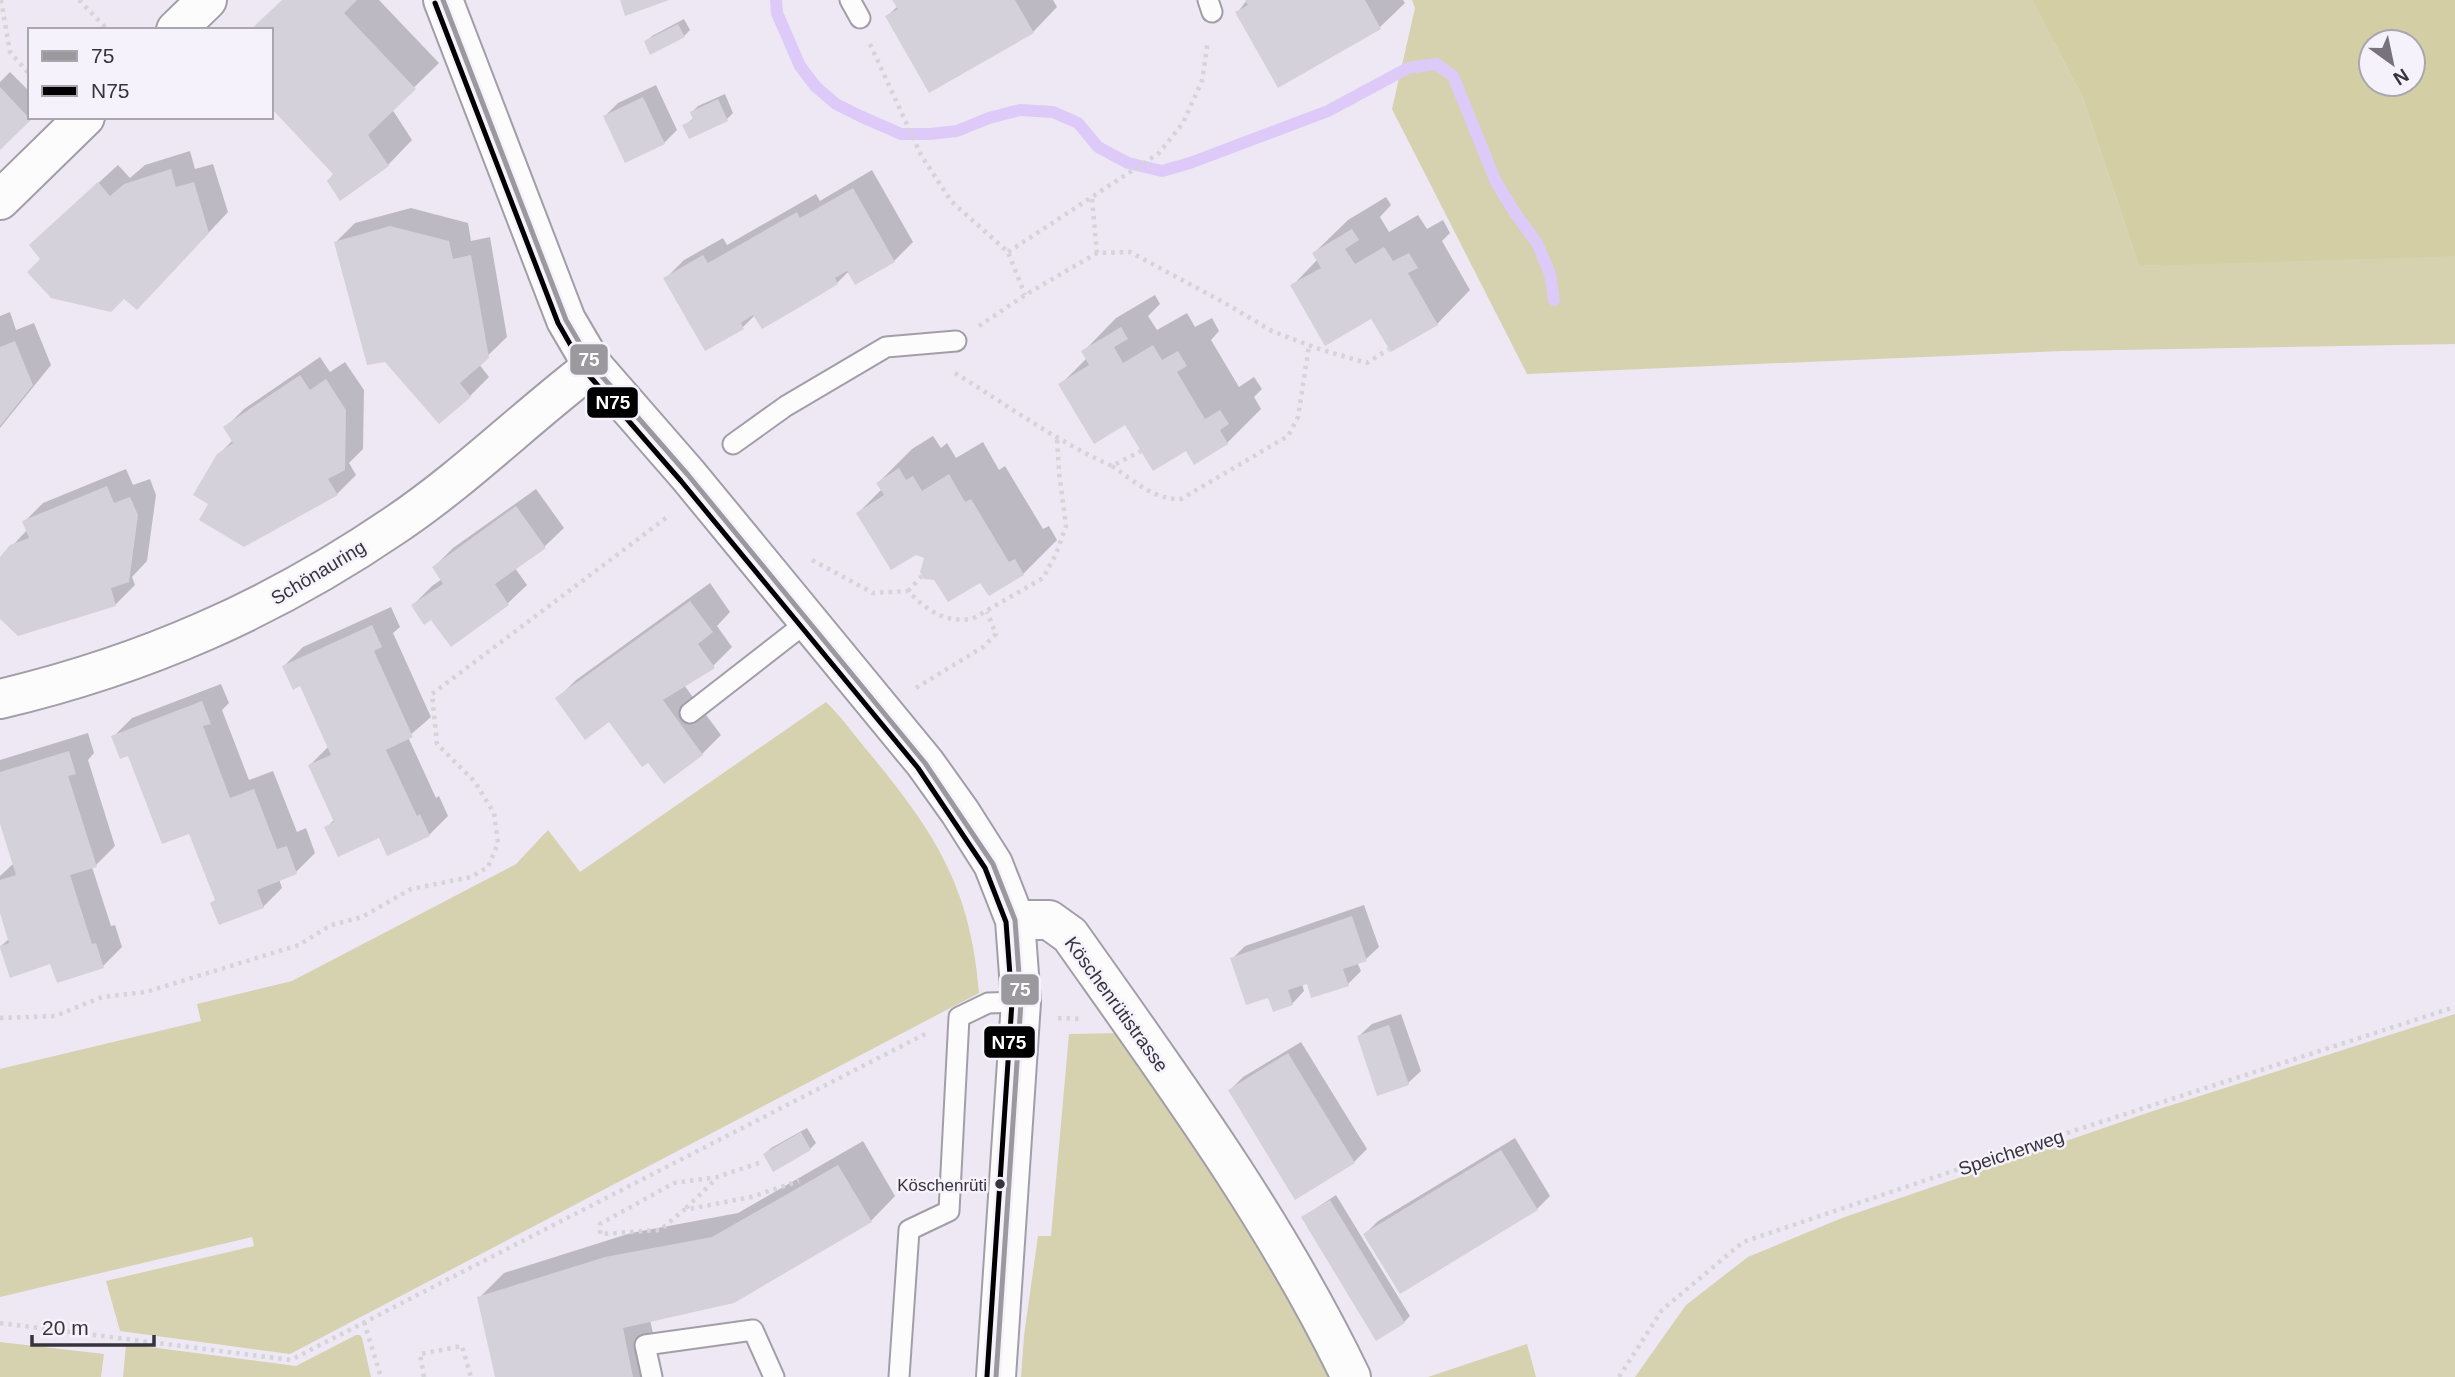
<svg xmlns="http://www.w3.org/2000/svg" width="2455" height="1377" viewBox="0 0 2455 1377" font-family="Helvetica,sans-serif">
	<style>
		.green { fill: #d6d1af }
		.forest { fill: #d3cea3; fill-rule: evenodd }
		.shadow { fill: #0003 }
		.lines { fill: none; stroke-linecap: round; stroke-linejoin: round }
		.stream { stroke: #decaf8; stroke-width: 12 }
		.building { fill: #d5d1db }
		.service-casing { stroke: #a29ea8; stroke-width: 23 }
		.minor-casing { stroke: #a29ea8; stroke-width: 42 }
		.path { stroke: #d5d4d8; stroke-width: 4.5; stroke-dasharray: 3.5 5; stroke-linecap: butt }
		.service { stroke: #fcfcfd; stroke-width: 19 }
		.minor { stroke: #fcfcfd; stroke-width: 38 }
		.bus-1-casing { stroke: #f6f2fc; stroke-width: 10 }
		.bus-2-casing { stroke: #f6f2fc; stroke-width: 10 }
		.bus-1 { stroke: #9b999e; stroke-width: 5 }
		.bus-2 { stroke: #000; stroke-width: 5 }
		.bus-dot { fill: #37333d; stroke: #f6f2fc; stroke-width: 2.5 }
		.labels { text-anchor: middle; stroke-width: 5; stroke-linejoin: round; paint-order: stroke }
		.bus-label { font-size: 17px; fill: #37333d; stroke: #f6f2fc; text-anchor: end }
		.street-label { font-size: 19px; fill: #37333d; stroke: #f6f2fc }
		.line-badge { stroke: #f6f2fc; stroke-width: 2.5 }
		.badge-label { font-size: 19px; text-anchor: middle; font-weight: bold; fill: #fff }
	</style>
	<rect width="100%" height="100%" fill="#ede8f4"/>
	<path class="green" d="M 1412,0 L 2032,0 L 2083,98 L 2139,266 L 2455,251 L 2455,344 L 2062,351 L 1527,374 L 1392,109 L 1415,8 Z
		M 826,702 C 843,718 856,738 871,755 C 936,834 971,889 979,993 L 290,1354 L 120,1331 L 106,1281 L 254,1246 L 252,1237 L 0,1297 L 0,1069 L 201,1021 L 197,1004 L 292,981 L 516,864 L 548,830 L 580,872 Z
		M 2455,1014 L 2455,1377 L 1635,1377 L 1686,1305 L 1748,1257 L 1842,1218 L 2153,1111 Z
		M 1125,1033 L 1230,1197 L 1319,1349 L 1333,1377 L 1021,1377 L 1024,1336 L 1038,1236 L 1051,1236 L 1069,1034 Z
		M 356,1335 L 360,1335 L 362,1338 L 371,1377 L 123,1377 L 126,1344 L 296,1366 Z
		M 0,1342 L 104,1354 L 101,1377 L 0,1377 Z
		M 1527,1344 L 1536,1377 L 1428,1377 Z"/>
	<path class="forest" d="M 2032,0 L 2455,0 L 2455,256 L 2139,266 L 2083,98 ZM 2371,42 L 2413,42 L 2413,84 L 2371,84 Z"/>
	<path class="shadow" d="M 283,0 L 379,0 L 439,63 L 392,109 L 412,140 L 388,165 L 336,174 Z
		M 894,0 L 1053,0 L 1057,7 L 1033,32 L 887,16 L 898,6 Z
		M 1247,0 L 1403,0 L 1405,3 L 1380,27 L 1278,86 L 1237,13 Z
		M 684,19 L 690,30 L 684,36 L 646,42 L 652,36 Z
		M 10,72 L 30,92 L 31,117 L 0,147 L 0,82 Z
		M 656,85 L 677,130 L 664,143 L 626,161 L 605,116 L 618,103 Z
		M 725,94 L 733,113 L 727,119 L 690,137 L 685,125 L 694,118 L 692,112 L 698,106 Z
		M 190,151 L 195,169 L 213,164 L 228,212 L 156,289 L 124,296 L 43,259 L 50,227 L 118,165 L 130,178 L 145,165 Z
		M 872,170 L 913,242 L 894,261 L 856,282 L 849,271 L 837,283 L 755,315 L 743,327 L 665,279 L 684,260 L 723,238 L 727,245 L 816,194 L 820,201 Z
		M 1386,197 L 1391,205 L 1380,217 L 1389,232 L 1418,215 L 1427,229 L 1443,220 L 1450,233 L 1442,241 L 1470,290 L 1437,324 L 1372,316 L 1292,286 L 1318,259 L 1314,253 L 1348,220 Z
		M 411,208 L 468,223 L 471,241 L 490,237 L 507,337 L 479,364 L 489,377 L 470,396 L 336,242 L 355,223 Z
		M 1155,295 L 1160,304 L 1148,316 L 1157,330 L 1187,313 L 1195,327 L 1212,318 L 1219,331 L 1211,340 L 1239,387 L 1254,377 L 1262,389 L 1254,397 L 1261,409 L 1227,443 L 1195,462 L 1187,449 L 1126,423 L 1061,384 L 1087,358 L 1083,352 L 1116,318 Z
		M 10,312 L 16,330 L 34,323 L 51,365 L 0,428 L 0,316 Z
		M 320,357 L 330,372 L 345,362 L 364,390 L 363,449 L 349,463 L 356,475 L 337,494 L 210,504 L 218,455 L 233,440 L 225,428 L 244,409 Z
		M 933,436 L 941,448 L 947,443 L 956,458 L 983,442 L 999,470 L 1005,466 L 1043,529 L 1049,526 L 1057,540 L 1023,574 L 989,594 L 981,580 L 926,556 L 858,513 L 882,489 L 878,483 L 912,449 Z
		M 126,469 L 133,485 L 150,479 L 156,495 L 147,561 L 132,577 L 135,585 L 116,604 L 18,634 L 0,617 L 0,559 L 27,530 L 24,522 L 43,503 Z
		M 536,489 L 564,528 L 545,546 L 515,568 L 527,585 L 508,603 L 451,645 L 431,618 L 413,605 L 432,586 L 442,579 L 434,567 L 453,548 Z
		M 710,583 L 730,612 L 717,626 L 732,647 L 713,666 L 684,685 L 721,735 L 702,754 L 649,760 L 610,720 L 557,699 L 576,680 Z
		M 391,607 L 400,627 L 393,633 L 431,717 L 408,737 L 436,798 L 439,796 L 448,816 L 429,835 L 380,836 L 327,827 L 335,819 L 310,765 L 329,746 L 301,684 L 284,666 L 303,647 Z
		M 221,684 L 229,703 L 222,710 L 249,780 L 273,771 L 297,832 L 306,828 L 315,853 L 296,872 L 279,879 L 282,888 L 263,907 L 216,899 L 190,832 L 113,737 L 132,718 Z
		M 88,733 L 94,753 L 88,760 L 115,846 L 96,865 L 92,867 L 111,926 L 115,925 L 122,947 L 103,966 L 52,962 L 1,946 L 10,938 L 0,907 L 0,876 L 14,863 L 0,818 L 0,760 Z
		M 1364,905 L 1379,947 L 1366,959 L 1357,962 L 1361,971 L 1348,984 L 1302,984 L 1304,991 L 1292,1004 L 1269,995 L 1232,959 L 1245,946 Z
		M 1401,1014 L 1421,1071 L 1408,1083 L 1359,1036 L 1372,1024 Z
		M 1301,1042 L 1367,1149 L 1354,1162 L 1230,1090 L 1243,1077 Z
		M 807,1128 L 816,1143 L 810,1149 L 765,1154 L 771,1148 Z
		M 1515,1138 L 1550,1196 L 1537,1209 L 1401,1292 L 1365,1234 L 1378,1221 Z
		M 863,1141 L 895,1196 L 871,1221 L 650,1320 L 663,1377 L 496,1377 L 479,1298 L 504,1273 L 631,1233 L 738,1213 Z
		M 1336,1195 L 1410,1316 L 1404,1322 L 1303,1217 Z"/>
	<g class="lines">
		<path class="stream" d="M 776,0 L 777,13 L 800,66 L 816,87 L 836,104 L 860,116 L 901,134 L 930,134 L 957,131 L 989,118 L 1020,110 L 1053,112 L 1078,123 L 1098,147 L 1128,163 L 1162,171 L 1190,163 L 1328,111 L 1408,68 L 1436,64 L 1453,76 L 1496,182 L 1515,213 L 1537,243 L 1550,274 L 1554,300"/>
	</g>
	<path class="building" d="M 282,0 L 357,0 L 344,13 L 416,89 L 368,135 L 389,166 L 340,201 L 327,181 L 333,174 L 271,108 L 271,30 L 250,30 Z
		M 620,0 L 669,0 L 625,16 Z
		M 892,0 L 1015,0 L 1034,33 L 929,93 L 885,16 L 898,9 Z
		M 1245,0 L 1365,0 L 1381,29 L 1278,88 L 1235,12 L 1248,5 Z
		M 678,24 L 685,37 L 650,55 L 644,41 Z
		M 0,87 L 31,120 L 0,150 Z
		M 643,97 L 665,144 L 625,163 L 603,116 Z
		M 718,99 L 728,121 L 689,139 L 682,125 L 693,120 L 690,112 Z
		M 171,169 L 176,187 L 194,182 L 209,233 L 137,310 L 124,299 L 111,312 L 51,298 L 27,272 L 40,259 L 29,245 L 98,182 L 110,196 L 124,184 Z
		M 853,188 L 895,262 L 855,285 L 847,271 L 835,278 L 838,284 L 800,307 L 762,329 L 753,315 L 741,323 L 744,329 L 705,351 L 663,278 L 703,255 L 708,263 L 797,212 L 800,218 Z
		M 390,226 L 449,241 L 453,259 L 471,255 L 489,358 L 460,383 L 471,397 L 439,424 L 385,362 L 367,365 L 334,242 Z
		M 1352,229 L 1359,240 L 1345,249 L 1355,264 L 1384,247 L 1393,261 L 1409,253 L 1418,268 L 1408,273 L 1438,325 L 1391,352 L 1371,319 L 1325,346 L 1290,285 L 1321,268 L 1312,253 Z
		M 1121,327 L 1128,339 L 1114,347 L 1123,363 L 1153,345 L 1162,360 L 1178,351 L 1187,366 L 1177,372 L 1205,419 L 1220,410 L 1229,424 L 1220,430 L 1228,444 L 1194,465 L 1186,451 L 1153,471 L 1125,425 L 1094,444 L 1058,384 L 1089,365 L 1081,351 Z
		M 15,341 L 33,385 L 0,426 L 0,347 Z
		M 300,375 L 310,390 L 326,379 L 346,410 L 345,470 L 328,479 L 338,495 L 244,547 L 199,520 L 208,504 L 193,495 L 217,454 L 233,443 L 223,427 Z
		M 899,468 L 906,480 L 913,476 L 922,491 L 949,474 L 965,502 L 971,499 L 1009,562 L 1015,559 L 1024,575 L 989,596 L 980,583 L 948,602 L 934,580 L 924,579 L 920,572 L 924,558 L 916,555 L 891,570 L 856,513 L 884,495 L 876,483 Z
		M 107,486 L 114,503 L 130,497 L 138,515 L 129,582 L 111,588 L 116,606 L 18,636 L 0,619 L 0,557 L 10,545 L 29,538 L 22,521 Z
		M 516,506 L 546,548 L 495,584 L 509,605 L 451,647 L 431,620 L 424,625 L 411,605 L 443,584 L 432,567 Z
		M 690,601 L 713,632 L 698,644 L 715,668 L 663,700 L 703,755 L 664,784 L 648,763 L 642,767 L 609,722 L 585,740 L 555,698 Z
		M 372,625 L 382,647 L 374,651 L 413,737 L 386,750 L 417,816 L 420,814 L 430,836 L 387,856 L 379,838 L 338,857 L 324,827 L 334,822 L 308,765 L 331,755 L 300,686 L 293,690 L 282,666 Z
		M 202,701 L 211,724 L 203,726 L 230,798 L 254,789 L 277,849 L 287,846 L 297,874 L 257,890 L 264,908 L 219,925 L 210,903 L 215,900 L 189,834 L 162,844 L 128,756 L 120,759 L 111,736 Z
		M 69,751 L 76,774 L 68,776 L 97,867 L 70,875 L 92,944 L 96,943 L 104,968 L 57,983 L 50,964 L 10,978 L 0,948 L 0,946 L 9,943 L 0,913 L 0,880 L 16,875 L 0,824 L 0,772 Z
		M 1352,916 L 1367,961 L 1343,969 L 1349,986 L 1311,998 L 1307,984 L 1288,990 L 1293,1005 L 1273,1012 L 1268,998 L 1246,1005 L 1230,958 Z
		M 1389,1025 L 1409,1085 L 1377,1096 L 1357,1036 Z
		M 1288,1053 L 1355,1163 L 1295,1200 L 1228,1090 Z
		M 801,1132 L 811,1150 L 773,1172 L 763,1154 Z
		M 1501,1150 L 1538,1210 L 1400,1294 L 1363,1234 Z
		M 838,1165 L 872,1222 L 734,1303 L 623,1328 L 633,1377 L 495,1377 L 477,1297 L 605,1257 L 712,1237 Z
		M 1330,1200 L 1405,1323 L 1376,1341 L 1301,1217 Z"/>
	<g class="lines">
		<defs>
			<path id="service" d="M 850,0 L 860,18
				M 1208,0 L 1212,12
				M 733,444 L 786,406 L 886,347 L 956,341
				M 690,713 L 807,622
				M 652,1377 L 645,1345 L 753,1330 L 774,1377
				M 899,1377 L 909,1230 L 949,1211 L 959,1017 L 988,1003 L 1021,1002"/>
			<path id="minor" d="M 443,0 L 566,320 L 593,366 L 688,475 L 925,763 L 960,812 L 993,864 L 1015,920 L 1021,1002 L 996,1377
				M 176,30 L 207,0
				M 0,200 L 85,117
				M 0,699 C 144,665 272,609 395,525 C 465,478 526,417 593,366
				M 1015,920 L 1049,920 L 1070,935 C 1171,1078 1275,1219 1351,1377"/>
		</defs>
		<use href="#service" class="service-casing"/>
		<use href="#minor" class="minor-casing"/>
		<path class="path" d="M 1,0 L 10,52 L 30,75
			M 79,0 L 108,30
			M 870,44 L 921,155 L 951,201 L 1008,252 L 1025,295
			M 1092,199 L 1097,253
			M 1008,252 L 1159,153 L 1183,123 L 1202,81 L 1208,41
			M 979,326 L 1025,295 L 1097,253 L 1130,252 L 1223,302 L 1272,331 L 1319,349 L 1367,363 L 1389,349
			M 955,373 C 1007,405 1056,441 1112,466 L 1141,451
			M 1112,466 C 1134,481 1154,500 1181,499 L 1288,436 L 1298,417 L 1309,346
			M 812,560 L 873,593 L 908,591 C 926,610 945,623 972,619 L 1043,578 L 1056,554 L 1066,526 L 1059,472 L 1057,438
			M 908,591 L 922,576
			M 916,688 L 983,647 L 996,634 L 987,612
			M 0,1018 L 55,1016 L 102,997 L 146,992 L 299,945 L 331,925 L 362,917 L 411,889 L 471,877 L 488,867 L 498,843 L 494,813 L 475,782 L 437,744 L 432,694 L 670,515
			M 1058,1018 L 1081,1019
			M 759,1163 L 717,1177 L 674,1183 L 600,1224 L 600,1234 L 660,1230 L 684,1210 L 751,1197 L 799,1181
			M 686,1208 L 717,1178
			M 364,1322 L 381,1377
			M 0,1323 L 291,1360 L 929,1032
			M 424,1377 L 420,1354 L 462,1346 L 471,1377
			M 1619,1377 L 1662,1310 L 1743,1242 L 2024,1147 L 2455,1007"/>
		<use href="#service" class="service"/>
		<use href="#minor" class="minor"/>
		<defs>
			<path id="bus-1" d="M 443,0 L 566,320 L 593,366 L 688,475 L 925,763 L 993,864 L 1015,920 L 1021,1002 L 996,1377"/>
			<path id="bus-2" d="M 435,3 L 558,323 L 586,372 L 681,481 L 918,768 L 985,868 L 1006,922 L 1012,1002 L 987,1376"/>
		</defs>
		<use href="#bus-1" class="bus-1-casing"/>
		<use href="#bus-2" class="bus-2-casing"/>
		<use href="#bus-1" class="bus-1"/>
		<use href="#bus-2" class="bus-2"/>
	</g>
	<circle class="bus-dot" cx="1000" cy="1184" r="6"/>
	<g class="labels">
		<g class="bus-label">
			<text x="987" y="1191">Köschenrüti</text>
		</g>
		<g class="street-label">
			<text transform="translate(318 572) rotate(-31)" y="7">Schönauring</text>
			<text transform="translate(1117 1004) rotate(54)" y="7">Köschenrütistrasse</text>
			<text transform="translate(2011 1152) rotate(-18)" y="7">Speicherweg</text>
		</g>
	</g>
	<g class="line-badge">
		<rect x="569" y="343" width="40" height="33" rx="7" fill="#9b999e"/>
		<rect x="586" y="386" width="53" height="33" rx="7" fill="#000"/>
		<rect x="1000" y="973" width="40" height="33" rx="7" fill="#9b999e"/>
		<rect x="983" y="1025" width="53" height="34" rx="7" fill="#000"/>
	</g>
	<g class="badge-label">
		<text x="589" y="366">75</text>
		<text x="613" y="409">N75</text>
		<text x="1020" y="996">75</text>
		<text x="1009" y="1049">N75</text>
	</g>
	<rect x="28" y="28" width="245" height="91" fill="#f6f2fc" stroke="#aaa6b0" stroke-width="2"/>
	<rect x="42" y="51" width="35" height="10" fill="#9b999e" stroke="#aaa6b0" stroke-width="2"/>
	<text x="91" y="63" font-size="21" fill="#37333d">75</text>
	<rect x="42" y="86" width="35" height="10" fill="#000000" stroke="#aaa6b0" stroke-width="2"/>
	<text x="91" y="98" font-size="21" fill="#37333d">N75</text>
	<g transform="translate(2392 63) rotate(147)"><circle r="33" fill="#f6f2fc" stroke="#aaa6b0" stroke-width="2"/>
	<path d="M0-5L12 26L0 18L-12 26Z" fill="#77727d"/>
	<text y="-10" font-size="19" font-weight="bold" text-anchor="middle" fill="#37333d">N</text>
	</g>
	<path d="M32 1335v10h122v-10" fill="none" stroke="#37333d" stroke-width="3.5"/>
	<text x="42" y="1335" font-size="21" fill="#37333d" stroke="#f6f2fc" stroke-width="5" paint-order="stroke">20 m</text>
</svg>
